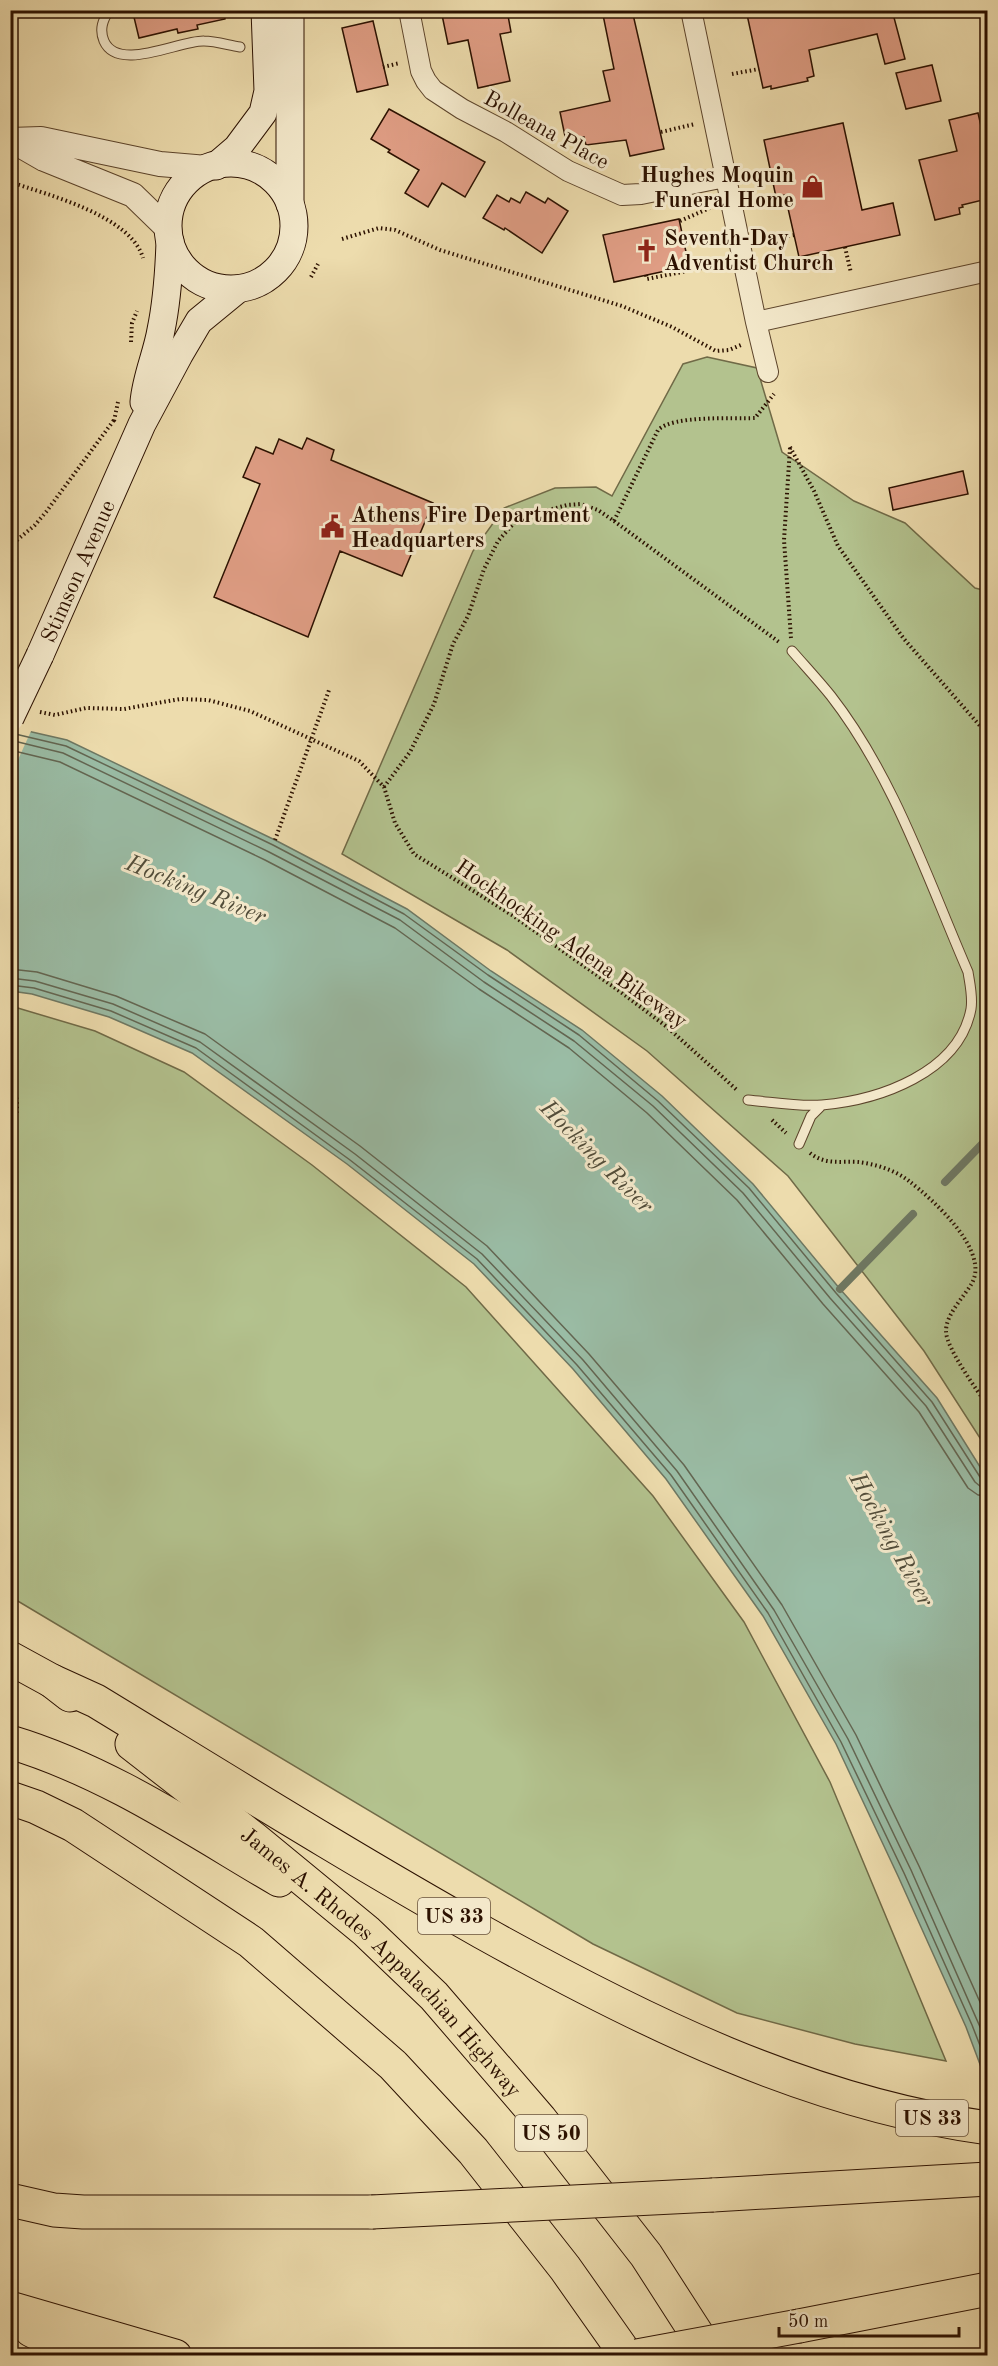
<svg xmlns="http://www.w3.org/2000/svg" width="998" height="2366" viewBox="0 0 998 2366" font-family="'Old Standard TT',serif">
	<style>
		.green { fill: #b3c28e; stroke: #706a47; stroke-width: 1.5 }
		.water { fill: #9abca5; stroke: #6e7863; stroke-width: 1.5 }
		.pier { fill: #eddcad }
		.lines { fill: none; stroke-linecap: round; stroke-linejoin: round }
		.shore { stroke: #636652; stroke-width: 1.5 }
		.stream { stroke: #6e7863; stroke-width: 8 }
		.building { fill: #df9d84; stroke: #2c1100; stroke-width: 1.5 }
		.service-casing { stroke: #5c442b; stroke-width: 11 }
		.minor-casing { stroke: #5c442b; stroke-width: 22 }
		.tertiary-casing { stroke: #5c442b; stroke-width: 26 }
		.secondary-casing { stroke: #2c1100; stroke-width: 29 }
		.motorway-casing { stroke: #2c1100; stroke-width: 35 }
		.path { stroke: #2c1100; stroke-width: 4; stroke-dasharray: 1.5 3; stroke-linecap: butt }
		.service { stroke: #f3e8ca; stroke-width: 9 }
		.minor { stroke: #f3e8ca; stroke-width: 20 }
		.tertiary { stroke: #f3e8ca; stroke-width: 24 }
		.secondary { stroke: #f3e8ca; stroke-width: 27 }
		.motorway { stroke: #eddcad; stroke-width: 33 }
		.secondary-bridge-casing { stroke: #2c1100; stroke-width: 29; stroke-linecap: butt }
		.motorway-bridge-casing { stroke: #2c1100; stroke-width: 35; stroke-linecap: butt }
		.secondary-bridge { stroke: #f3e8ca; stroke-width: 27 }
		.motorway-bridge { stroke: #eddcad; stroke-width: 33 }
		.labels { text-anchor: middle; stroke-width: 6; stroke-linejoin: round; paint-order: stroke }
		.shield { fill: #f3e8ca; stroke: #68523d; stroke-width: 1.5 }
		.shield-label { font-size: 21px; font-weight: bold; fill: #2c1100 }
		.street-label { font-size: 22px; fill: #2c1100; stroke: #f3e8ca }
		.poi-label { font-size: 22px; font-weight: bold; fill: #2c1100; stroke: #f3e8ca; text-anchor: start }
		.water-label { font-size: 24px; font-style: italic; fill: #524d3a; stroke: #f3e8ca }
	</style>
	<rect width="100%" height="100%" fill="#eddcad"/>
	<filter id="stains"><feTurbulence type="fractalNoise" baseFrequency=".00333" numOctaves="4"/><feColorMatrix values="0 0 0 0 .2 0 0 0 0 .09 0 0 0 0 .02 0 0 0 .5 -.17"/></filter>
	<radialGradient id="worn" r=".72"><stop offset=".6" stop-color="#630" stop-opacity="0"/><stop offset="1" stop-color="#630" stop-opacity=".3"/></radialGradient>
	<path class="green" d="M 707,357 L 757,368 L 782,452 L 854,501 L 905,523 L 975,588 L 987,591 L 987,1449 L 924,1351 L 788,1176 L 647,1051 L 507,950 L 342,854 L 473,551 L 504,508 L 555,488 L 596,487 L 612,496 L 683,364 Z
		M 11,1006 L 95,1031 L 184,1072 L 312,1165 L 466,1287 L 653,1496 L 744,1622 L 830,1782 L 946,2061 L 855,2044 L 737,2013 L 593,1944 L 11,1597 Z"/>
	<path class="water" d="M 10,727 L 67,740 L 275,840 L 407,909 L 491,971 L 582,1030 L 662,1096 L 753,1184 L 840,1289 L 937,1398 L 987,1478 L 987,2083 L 966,2027 L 898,1876 L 836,1744 L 763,1616 L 666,1479 L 573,1369 L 474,1264 L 347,1164 L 192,1053 L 109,1017 L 32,994 L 11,991 Z"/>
	<path class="pier" d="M 10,724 L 32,729 L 11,775 Z"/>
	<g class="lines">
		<path class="shore" d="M 11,733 L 66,746 L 273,845 L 404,914 L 488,975 L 579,1035 L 658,1101 L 749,1188 L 836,1293 L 932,1402 L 980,1477 L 988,1480
			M 10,740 L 63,753 L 269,852 L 400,920 L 484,982 L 574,1041 L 653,1106 L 743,1193 L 830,1298 L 926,1406 L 975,1482 L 981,1487 L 988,1487
			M 10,750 L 60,762 L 265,860 L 395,928 L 479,989 L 569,1048 L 647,1113 L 737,1200 L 823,1304 L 919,1412 L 968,1488 L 978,1495 L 988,1496
			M 10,969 L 37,972 L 116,996 L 205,1034 L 360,1146 L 487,1246 L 589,1354 L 684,1465 L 782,1605 L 856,1735 L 919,1866 L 988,2020
			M 10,978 L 35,981 L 113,1004 L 200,1042 L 355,1154 L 482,1254 L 583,1360 L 677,1471 L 774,1610 L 848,1739 L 911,1870 L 988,2045
			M 10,985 L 34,988 L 111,1011 L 196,1048 L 350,1160 L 477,1259 L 577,1365 L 671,1475 L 768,1613 L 841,1742 L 904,1873 L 972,2025 L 988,2066"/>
		<path class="stream" d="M 945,1182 L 988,1138
			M 840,1289 L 913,1214"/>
	</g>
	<path class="building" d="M 145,10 L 224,10 L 225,19 L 197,25 L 198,29 L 178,33 L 177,29 L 139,38 L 133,13 Z
		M 441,10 L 507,10 L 511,32 L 500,34 L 510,81 L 478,88 L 468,40 L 448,44 Z
		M 602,10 L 632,10 L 664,149 L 630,156 L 626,140 L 586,145 L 584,137 L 566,141 L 560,112 L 610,101 L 603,71 L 614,69 Z
		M 746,10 L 892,10 L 905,59 L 885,64 L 877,34 L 809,50 L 814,76 L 807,78 L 808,81 L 771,89 L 771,86 L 763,88 Z
		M 373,21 L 388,85 L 357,92 L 342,28 Z
		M 932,65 L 941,101 L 906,109 L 896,73 Z
		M 389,109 L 485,162 L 465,197 L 442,183 L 428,207 L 405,193 L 419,170 L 388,152 L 390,150 L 371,139 Z
		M 978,113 L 987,152 L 987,199 L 962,205 L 963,207 L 959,208 L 960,214 L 935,220 L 919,160 L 957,151 L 949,120 Z
		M 843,123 L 862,210 L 893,203 L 900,235 L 799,257 L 785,195 L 776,197 L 764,140 Z
		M 526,192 L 545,203 L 548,198 L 568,211 L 542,253 L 505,228 L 504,230 L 483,218 L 497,195 L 509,202 L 511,198 L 520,203 Z
		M 679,219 L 689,266 L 614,282 L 603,235 Z
		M 307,438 L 334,450 L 331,460 L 433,503 L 402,576 L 340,551 L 308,637 L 214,597 L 260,484 L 243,477 L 256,447 L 273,454 L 279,439 L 302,449 Z
		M 963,471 L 968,494 L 893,510 L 889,488 Z"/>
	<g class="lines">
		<defs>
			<path id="service" d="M 109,10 C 103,20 99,29 104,41 C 118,73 180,40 204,41 C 215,41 228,45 240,47
				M 748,1100 C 772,1102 798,1107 822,1105 C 879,1100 959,1073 971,1009 C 973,997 970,985 968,972 C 928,880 894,777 831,696 C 819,681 805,666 792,651
				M 799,1144 L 811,1116 L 822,1105"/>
			<path id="minor" d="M 409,10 L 421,71 L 426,81 L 433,90 L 462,109 L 506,132 L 568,171 L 622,195 L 641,194 L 725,177
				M 691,10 L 756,322 L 768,372
				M 756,322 L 988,271"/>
			<path id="tertiary" d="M 10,140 L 41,139 L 160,164 L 207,168
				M 11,140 L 44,159 L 133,195 L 169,230"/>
			<g id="secondary">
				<path d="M 290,10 L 290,204"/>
				<circle cx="231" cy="226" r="63"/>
				<path d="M 216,166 L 237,148 L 263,113 L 268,91 L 265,10"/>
				<path d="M 144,402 C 146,377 157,354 161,330 C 167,301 169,271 170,242"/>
				<path id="s1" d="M 40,655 L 142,424 L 179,355 L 199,321 L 238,289"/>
			</g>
			<g id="motorway">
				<path d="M 10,1658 L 52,1681 L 70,1695"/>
				<path d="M 52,1681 L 96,1701 C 224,1779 352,1859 482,1932 C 640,2020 807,2103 988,2128"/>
				<path d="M 10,1742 C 107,1771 192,1829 279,1880"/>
				<path id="s2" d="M 132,1744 L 253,1838 L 366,1931 L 434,1996 L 540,2119 L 646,2255 L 711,2356"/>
				<path d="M 10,1798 L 36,1807 L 73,1825 L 251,1942 L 393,2065 L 473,2151 L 565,2268 L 627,2356"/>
				<path d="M 713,2195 L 988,2179"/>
				<path d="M 10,2200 L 54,2210 L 83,2212 L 372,2212"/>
				<path d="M 10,2308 L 175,2356"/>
				<path d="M 799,2326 L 988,2289"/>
				<path d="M 31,2330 L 82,2356"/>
			</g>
		</defs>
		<use href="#service" class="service-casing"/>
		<use href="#minor" class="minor-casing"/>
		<use href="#tertiary" class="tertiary-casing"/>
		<use href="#secondary" class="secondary-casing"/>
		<use href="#motorway" class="motorway-casing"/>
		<path class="path" d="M 383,67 L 400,63
			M 732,74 L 759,69
			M 661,132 L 695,124
			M 752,175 L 765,173
			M 10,182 C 49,195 131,216 143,258
			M 680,221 L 712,207
			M 342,239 L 379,228 L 395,230 L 440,250 L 622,306 L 672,327 L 716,351 L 729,350 L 741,345
			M 766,239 L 794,235
			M 845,247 L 851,273
			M 646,275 L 647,279 L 722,264
			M 311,277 L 318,264
			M 131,342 L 132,323 L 137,311
			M 114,421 L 118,402
			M 790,447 L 814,491 L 838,546 L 904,639 L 988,735
			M 790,448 L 784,540 L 791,638
			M 614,521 L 779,642
			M 10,546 L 35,525 L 46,512 L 114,420
			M 40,712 L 55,715 L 86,708 L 124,709 L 180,699 L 208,700 L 250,711 L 359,761 L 384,787 L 395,823 L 414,854 L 512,915 L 618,990 L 667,1027 L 737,1090
			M 384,787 L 410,752 L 434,704 L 453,644 L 468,616 L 484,569 L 498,541 L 514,523 L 527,516 L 567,505 L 581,504 L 598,510 L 614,521 L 658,430 C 673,415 732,419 755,418 L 774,394
			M 275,840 L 329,690
			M 10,1086 C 23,1099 15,1123 10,1137
			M 772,1120 L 786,1133
			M 810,1153 C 825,1165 840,1161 858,1162 C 875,1164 895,1170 909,1181 C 932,1199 990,1250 972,1283 C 964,1297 946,1314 946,1331 C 946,1348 977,1390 988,1406"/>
		<use href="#service" class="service"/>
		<use href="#minor" class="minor"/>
		<use href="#tertiary" class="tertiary"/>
		<use href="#secondary" class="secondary"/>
		<use href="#motorway" class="motorway"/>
		<defs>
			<path id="secondary-bridge" d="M 10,718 L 40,655"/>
			<path id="motorway-bridge" d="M 372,2212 L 713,2195
				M 637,2356 L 799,2326"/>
		</defs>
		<use href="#secondary-bridge" class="secondary-bridge-casing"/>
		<use href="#motorway-bridge" class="motorway-bridge-casing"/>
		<use href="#secondary-bridge" class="secondary-bridge"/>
		<use href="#motorway-bridge" class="motorway-bridge"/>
	</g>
	<defs>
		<symbol id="shop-bare" viewBox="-9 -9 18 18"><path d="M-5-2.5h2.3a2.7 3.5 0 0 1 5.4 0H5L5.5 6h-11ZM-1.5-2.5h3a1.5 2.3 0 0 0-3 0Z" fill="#8f2418" stroke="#f3e8ca" stroke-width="2.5" paint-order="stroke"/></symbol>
		<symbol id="church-bare" viewBox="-9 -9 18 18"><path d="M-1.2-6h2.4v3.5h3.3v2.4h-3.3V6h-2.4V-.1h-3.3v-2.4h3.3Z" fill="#8f2418" stroke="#f3e8ca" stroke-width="2.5" paint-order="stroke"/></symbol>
		<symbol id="civic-bare" viewBox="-9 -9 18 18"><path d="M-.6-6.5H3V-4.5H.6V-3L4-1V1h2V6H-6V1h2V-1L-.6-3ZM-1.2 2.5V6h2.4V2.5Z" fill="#8f2418" stroke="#f3e8ca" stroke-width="2.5" paint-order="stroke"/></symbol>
	</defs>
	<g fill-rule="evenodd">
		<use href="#shop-bare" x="796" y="170" width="33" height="33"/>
		<use href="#church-bare" x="630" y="234" width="33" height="33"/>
		<use href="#civic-bare" x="316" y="510" width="33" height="33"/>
	</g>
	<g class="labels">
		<g class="shield">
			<rect x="418" y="1898" width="72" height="36" rx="4.5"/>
			<rect x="896" y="2100" width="72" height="36" rx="4.5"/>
			<rect x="515" y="2115" width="72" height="36" rx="4.5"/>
		</g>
		<g class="shield-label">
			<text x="454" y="1923">US 33</text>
			<text x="932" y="2125">US 33</text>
			<text x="551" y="2140">US 50</text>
		</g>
		<g class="street-label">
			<text transform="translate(547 129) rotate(29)" y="8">Bolleana Place</text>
			<text dy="8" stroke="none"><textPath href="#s1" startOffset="92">Stimson Avenue</textPath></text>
			<text transform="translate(572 943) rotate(35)" y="8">Hockhocking Adena Bikeway</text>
			<text dy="8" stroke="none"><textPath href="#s2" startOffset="332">James A. Rhodes Appalachian Highway</textPath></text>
		</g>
		<g class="poi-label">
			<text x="794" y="182" text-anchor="end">Hughes Moquin<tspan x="794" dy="25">Funeral Home</tspan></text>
			<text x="664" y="245">Seventh-Day<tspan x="664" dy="25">Adventist Church</tspan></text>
			<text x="351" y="522">Athens Fire Department<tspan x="351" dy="25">Headquarters</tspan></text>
		</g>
		<g class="water-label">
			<text transform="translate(196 889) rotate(22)" y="8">Hocking River</text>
			<text transform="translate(597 1156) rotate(45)" y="8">Hocking River</text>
			<text transform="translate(892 1539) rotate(61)" y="8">Hocking River</text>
		</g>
	</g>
	<rect width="998" height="2366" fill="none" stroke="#eddcad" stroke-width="36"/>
	<rect x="12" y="12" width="974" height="2342" fill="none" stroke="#2c1100" stroke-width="3"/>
	<rect x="18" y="18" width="962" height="2330" fill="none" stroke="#2c1100" stroke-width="1.5"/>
	<path d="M779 2327v9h180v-9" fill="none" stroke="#2c1100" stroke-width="3"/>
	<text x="788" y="2327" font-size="18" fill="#2c1100" stroke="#f3e8ca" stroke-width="4.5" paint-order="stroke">50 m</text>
	<rect width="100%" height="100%" filter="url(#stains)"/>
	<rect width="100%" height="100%" fill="url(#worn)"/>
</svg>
